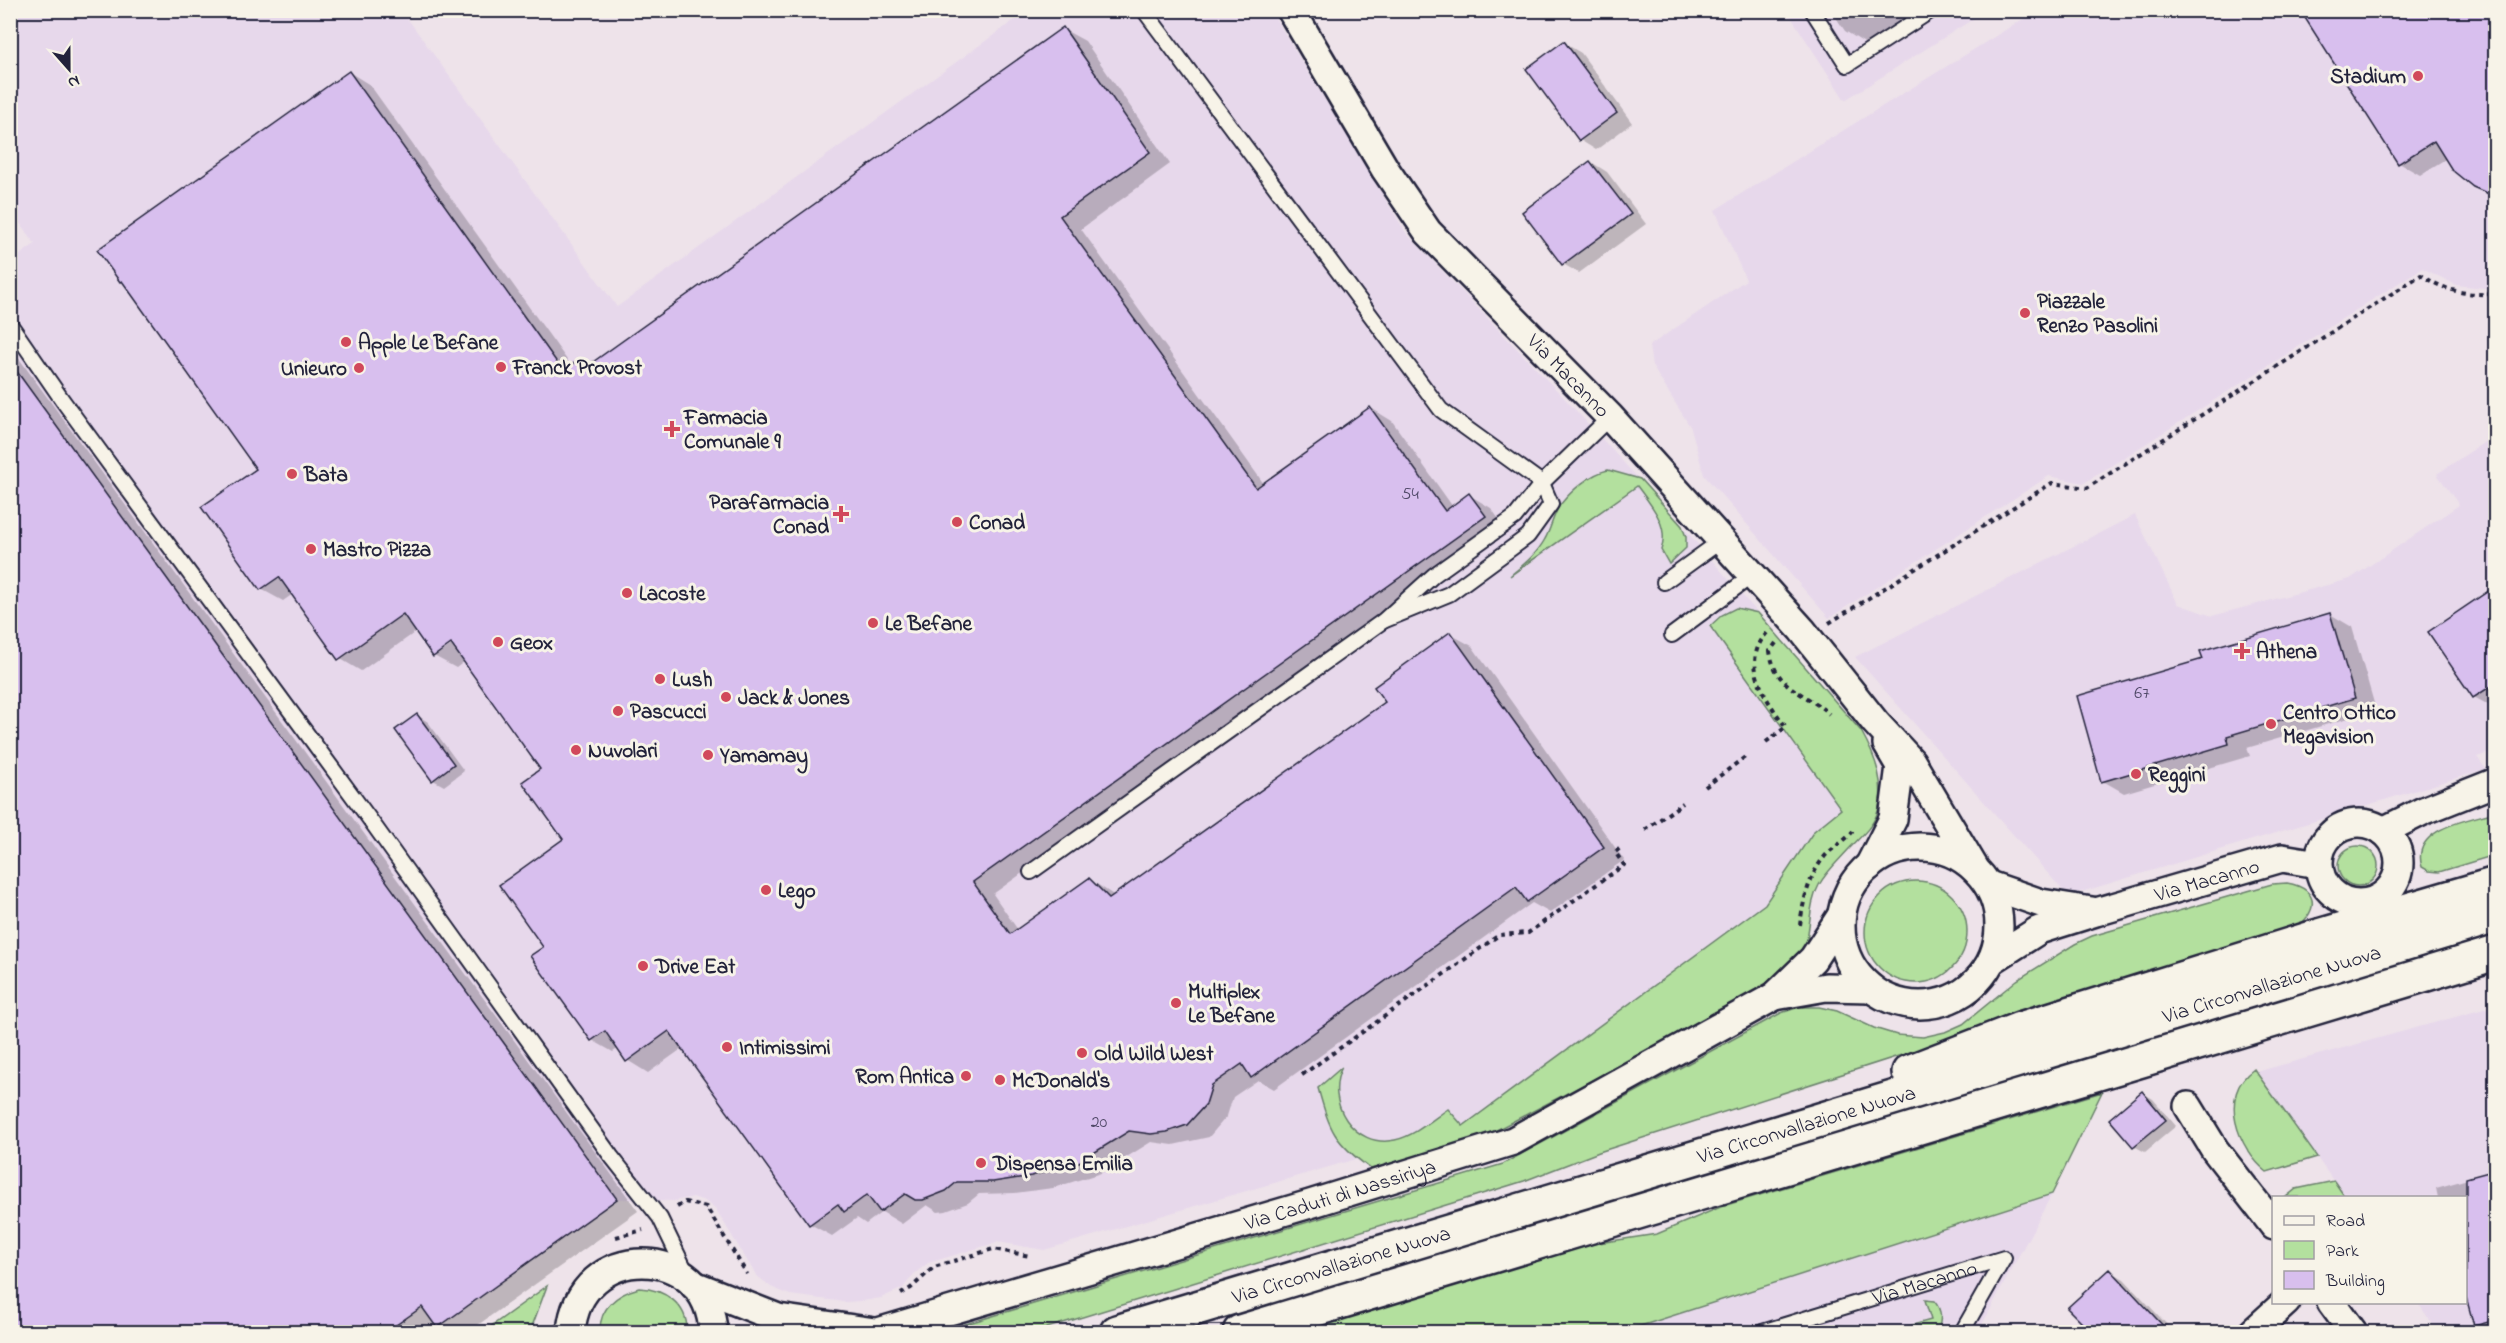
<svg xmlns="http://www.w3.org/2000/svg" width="2506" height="1343" viewBox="0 0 2506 1343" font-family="'Indie Flower',sans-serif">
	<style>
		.built { fill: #e7d8eb }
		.green { fill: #b3e09e; stroke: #6a816c; stroke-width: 1.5 }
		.shadow { fill: #0003; fill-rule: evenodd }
		.building { fill: #d8bfee; stroke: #22223b; stroke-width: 1.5 }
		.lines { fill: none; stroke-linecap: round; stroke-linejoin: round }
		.lane-casing { stroke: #22223b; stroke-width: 18 }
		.street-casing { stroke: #22223b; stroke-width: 32 }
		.primary-casing { stroke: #22223b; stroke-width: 38 }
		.path { stroke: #22223b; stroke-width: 4; stroke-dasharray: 4.5 4.5; stroke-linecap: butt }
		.lane { stroke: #f7f3e8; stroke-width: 14 }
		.street { stroke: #f7f3e8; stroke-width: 27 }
		.primary { stroke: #f7f3e8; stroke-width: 33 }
		.poi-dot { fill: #d1495b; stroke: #f7f3e8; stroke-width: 2 }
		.labels { text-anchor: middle; stroke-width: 6; stroke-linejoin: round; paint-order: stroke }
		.number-label { font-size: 18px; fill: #504968 }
		.poi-label { font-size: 21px; font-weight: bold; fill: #22223b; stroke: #f7f3e8; text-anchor: start }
		.street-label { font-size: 21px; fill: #22223b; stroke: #f7f3e8 }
	</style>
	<rect width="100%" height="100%" fill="#eee3ea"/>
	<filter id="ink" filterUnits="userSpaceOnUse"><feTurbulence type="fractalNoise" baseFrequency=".0167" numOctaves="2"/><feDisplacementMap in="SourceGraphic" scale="12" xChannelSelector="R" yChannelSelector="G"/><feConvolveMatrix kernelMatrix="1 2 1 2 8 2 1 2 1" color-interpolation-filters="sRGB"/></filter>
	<g filter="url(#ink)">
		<path class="built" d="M 11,11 L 402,11 L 617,307 L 1027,11 L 1271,11 L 1406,233 L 1568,402 L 1682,526 L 1861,731 L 1873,753 L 1879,774 L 1880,794 L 1877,814 L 1868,828 L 1829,870 L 1818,885 L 1813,901 L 1806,943 L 1776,984 L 1371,1169 L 1356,1159 L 1044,1250 L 998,1242 L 928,1263 L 914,1274 L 903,1288 L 881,1298 L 862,1301 L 845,1302 L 790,1295 L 771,1287 L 756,1275 L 715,1208 L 705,1201 L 693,1197 L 674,1201 L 617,1199 L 437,1328 L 422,1307 L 386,1332 L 11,1332 L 10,262 L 35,244 L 11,211 Z
			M 1787,11 L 1986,11 L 1845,100 Z
			M 2036,11 L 2495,11 L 2495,289 L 2456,285 L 2422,268 L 2084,483 L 2049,476 L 1829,618 L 1704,475 L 1691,428 L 1652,366 L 1649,346 L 1746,280 L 1715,210 Z
			M 2495,435 L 2495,751 L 2477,757 L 2486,769 L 2068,896 L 1855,657 L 2135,515 L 2178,604 L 2212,616 L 2350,579 L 2459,505 L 2437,474 Z
			M 2495,1006 L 2495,1332 L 2457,1332 L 2455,1330 L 2438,1332 L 2418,1303 L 2466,1302 L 2466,1198 L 2345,1197 L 2256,1072 Z
			M 2052,1194 L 1978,1332 L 1622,1332 L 2025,1203 Z"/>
		<path class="green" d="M 1608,470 L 1640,479 L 1682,526 L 1686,537 L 1686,548 L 1669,564 L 1661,550 C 1670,526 1651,505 1637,486 L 1510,576 C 1523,565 1537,554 1545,539 C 1551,529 1553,515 1560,505 C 1572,490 1590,474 1608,470 Z
			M 1736,608 L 1758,613 L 1861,731 C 1875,756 1887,785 1877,814 C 1872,828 1858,839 1848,850 C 1838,861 1826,872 1819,885 C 1809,903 1811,924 1806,943 C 1801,959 1787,971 1776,984 L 1485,1136 L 1371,1169 C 1334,1142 1330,1131 1318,1088 L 1342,1067 C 1324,1102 1354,1149 1395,1140 C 1414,1136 1432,1120 1448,1109 L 1463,1126 L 1765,904 L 1814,831 L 1841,809 L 1710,626 L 1722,615 Z
			M 2495,812 L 2495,855 L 2439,872 L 2429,871 L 2422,867 C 2410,828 2469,820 2495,812 Z
			M2338 866a20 20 0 1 1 40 0a20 20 0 1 1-40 0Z
			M1865 932a51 51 0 1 1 102 0a51 51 0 1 1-102 0Z
			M 2287,883 C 2322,889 2318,915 2292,930 L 1599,1152 L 1524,1181 L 1034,1332 L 939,1332 L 1503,1164 L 1781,1013 L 1799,1007 L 1819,1007 L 1837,1011 L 1874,1028 L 1897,1035 L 1923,1037 L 1945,1032 L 1963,1024 L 2017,980 L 2075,944 L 2092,936 L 2272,884 Z
			M 2254,1069 L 2256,1072 L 2317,1157 L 2267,1172 C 2238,1149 2217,1095 2254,1069 Z
			M 2102,1092 L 2052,1194 L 1622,1332 L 1301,1332 L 1592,1244 L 1657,1234 L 1723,1206 Z
			M 2334,1181 L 2345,1197 L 2286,1197 L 2296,1189 Z
			M 547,1286 L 530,1332 L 483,1332 Z
			M 639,1288 C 664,1289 688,1304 687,1332 L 600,1332 C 599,1308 617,1294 639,1288 Z
			M 1925,1300 L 1934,1301 C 1943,1311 1941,1320 1938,1332 L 1888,1332 L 1931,1320 Z"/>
		<path class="shadow" d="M 1831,10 L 1917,10 L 1866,44 L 1845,31 Z
			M 2496,10 L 2496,198 L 2474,186 L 2447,158 L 2420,175 L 2399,163 Z
			M 1063,29 L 1085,41 L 1170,164 L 1081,229 L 1264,484 L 1371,408 L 1392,421 L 1453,507 L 1469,495 L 1491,508 L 1506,529 L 993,894 L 1018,930 L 1089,879 L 1115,896 L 1387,702 L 1450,634 L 1472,646 L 1624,860 L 1550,913 L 1532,903 L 1274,1089 L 1258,1080 L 1233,1097 L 1227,1116 L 1209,1137 L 1173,1145 L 1151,1142 L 1101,1173 L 1053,1188 L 1015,1193 L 979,1194 L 968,1203 L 946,1211 L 938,1212 L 927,1205 L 902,1224 L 882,1212 L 866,1224 L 857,1218 L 832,1236 L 810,1224 L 683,1048 L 648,1073 L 627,1060 L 619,1048 L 613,1052 L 592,1040 L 545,947 L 565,840 L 542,769 L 465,661 L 456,668 L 434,656 L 417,631 L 361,671 L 339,658 L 293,594 L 283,601 L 261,589 L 204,508 L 258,469 L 126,284 L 121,281 L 349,72 L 370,85 L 572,367 L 577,363 L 587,369 ZM 457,638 L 458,641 L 440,653 L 440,650 Z
			M 1564,43 L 1581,53 L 1632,123 L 1596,150 L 1580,140 Z
			M 1591,162 L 1607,172 L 1646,224 L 1579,273 L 1563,264 Z
			M 10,346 L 638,1211 L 468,1332 L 449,1332 L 436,1324 L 424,1332 L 10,1332 Z
			M 2496,588 L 2496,709 L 2474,697 Z
			M 2330,614 L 2352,627 L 2376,710 L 2247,748 L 2250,756 L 2124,793 L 2103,781 L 2205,660 Z
			M 417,715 L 428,722 L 464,771 L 444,786 L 433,780 Z
			M 2143,1093 L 2153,1099 L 2176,1126 L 2145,1152 L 2134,1146 Z
			M 2496,1171 L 2496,1332 L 2488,1332 L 2475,1325 L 2466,1291 L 2466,1198 L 2438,1198 L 2436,1188 Z
			M 2110,1271 L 2124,1279 L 2174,1332 L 2070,1332 L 2082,1321 Z"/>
		<path class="building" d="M 2300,10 L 2496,10 L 2496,197 L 2473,187 L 2452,170 L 2434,141 L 2398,164 Z
			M 1063,27 L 1150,152 L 1060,216 L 1256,488 L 1370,407 L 1445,511 L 1469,493 L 1486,516 L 973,882 L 1010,934 L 1089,878 L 1109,898 L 1385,702 L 1374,687 L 1450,632 L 1604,847 L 1527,902 L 1516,887 L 1251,1078 L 1242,1064 L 1212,1085 L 1206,1104 L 1187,1125 L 1167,1132 L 1151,1134 L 1129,1131 L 1079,1162 L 1031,1176 L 993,1182 L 957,1182 L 946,1191 L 923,1200 L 915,1200 L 905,1194 L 880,1212 L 867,1195 L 844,1212 L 838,1204 L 809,1225 L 669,1031 L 626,1062 L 605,1031 L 591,1041 L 530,956 L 543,947 L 499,885 L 563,839 L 522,782 L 540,769 L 451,644 L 433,657 L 403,614 L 338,660 L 279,577 L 260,590 L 201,507 L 256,469 L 122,281 L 120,282 L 97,250 L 349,71 L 563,371 L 577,361 L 583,369 Z
			M 1564,41 L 1617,113 L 1579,141 L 1526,69 Z
			M 1590,161 L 1631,214 L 1562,265 L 1522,212 Z
			M 10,362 L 617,1199 L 437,1328 L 422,1307 L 386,1332 L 10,1332 Z
			M 2496,586 L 2496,683 L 2473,698 L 2428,632 Z
			M 2330,613 L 2355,698 L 2227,736 L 2229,744 L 2101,782 L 2077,696 L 2203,659 L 2200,651 Z
			M 417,714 L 454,764 L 432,781 L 395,730 Z
			M 2142,1091 L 2166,1120 L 2133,1147 L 2109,1119 Z
			M 2496,1170 L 2496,1320 L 2474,1326 L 2466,1297 L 2466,1178 Z
			M 2110,1269 L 2169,1332 L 2091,1332 L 2067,1308 Z"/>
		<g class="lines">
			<defs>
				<g id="lane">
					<path d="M 1812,10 L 1847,65 L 1932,10"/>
					<path d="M 1146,13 L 1441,410 L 1542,483 L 1551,504 L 1528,536 L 1449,594 L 1383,621"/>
					<path d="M 10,324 L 63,401 L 368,817 L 611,1156 L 660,1218 L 687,1274"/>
					<path d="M 1664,582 L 1722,540"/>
					<path d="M 1672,635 L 1753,575"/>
					<path d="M 1031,872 L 1383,621 L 1434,575 L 1515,517 L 1542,483 L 1610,417"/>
					<path id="s1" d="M 1762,1332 L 2004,1258 L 1962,1332"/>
				</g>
				<g id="street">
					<path id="s2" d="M 1291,10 L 1385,169 L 1428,232 L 1610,417 L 1802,630 L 1875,722 L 1911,761 L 1974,867"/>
					<circle cx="2359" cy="863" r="40"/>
					<path d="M 2383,831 L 2423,811 L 2496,782"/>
					<circle cx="1920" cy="926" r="79"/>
					<path d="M 1869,866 L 1893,819 L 1900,766 L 1887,744"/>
					<path d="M 1989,885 L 2041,903 L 2092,911"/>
					<path id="s3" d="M 1992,960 L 2039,930 L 2096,912 L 2282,858 L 2318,864"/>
					<path d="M 1775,996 L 1826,987 L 1871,988"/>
					<path d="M 2188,1106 L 2215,1150 L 2274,1226"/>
					<path d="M 694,1285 L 778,1318 L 875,1332"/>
					<path d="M 2331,1302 L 2353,1332"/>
					<path d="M 571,1332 C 578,1240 708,1240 713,1332"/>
					<path id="s4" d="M 878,1332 L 1310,1204 L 1513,1141 L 1775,996 L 1813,959 L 1841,916"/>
					<path d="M 2253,1332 L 2286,1302"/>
				</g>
				<g id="primary">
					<path d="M 1909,1072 L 2020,1029 L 2309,939 L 2496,884"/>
					<path id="s5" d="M 1117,1332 L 2496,916"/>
					<path d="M 1240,1332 L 2496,953"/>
				</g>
			</defs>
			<use href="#lane" class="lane-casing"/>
			<use href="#street" class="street-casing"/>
			<use href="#primary" class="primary-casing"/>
			<path class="path" d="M 1829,623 L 2052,483 L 2087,488 L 2421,275 C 2447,292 2465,295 2496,294
				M 1776,643 L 1770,651 C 1775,689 1804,691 1829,714
				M 1766,742 L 1786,727 C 1767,701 1739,663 1767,633
				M 1705,787 L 1745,757
				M 1645,830 L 1683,803
				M 1800,925 C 1803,901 1810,870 1829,852 C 1837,845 1846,840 1853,831
				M 1302,1075 L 1499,935 L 1528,933 L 1624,865 L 1615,852 L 1622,847
				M 2491,1119 L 2496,1134
				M 677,1207 L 685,1202 L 706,1207 L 747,1274
				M 616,1237 L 643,1230
				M 901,1294 L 911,1288 L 934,1267 L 993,1249 L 1030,1256"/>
			<use href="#lane" class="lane"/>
			<use href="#street" class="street"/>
			<use href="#primary" class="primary"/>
		</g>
	</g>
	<g class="poi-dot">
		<circle cx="2418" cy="76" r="6"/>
		<circle cx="2025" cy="313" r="6"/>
		<circle cx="346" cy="342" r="6"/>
		<circle cx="501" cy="367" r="6"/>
		<circle cx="359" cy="368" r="6"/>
		<path d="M669 420h6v6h6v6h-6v6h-6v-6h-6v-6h6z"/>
		<circle cx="292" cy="474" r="6"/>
		<path d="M838 505h6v6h6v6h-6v6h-6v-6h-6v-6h6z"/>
		<circle cx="957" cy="522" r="6"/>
		<circle cx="311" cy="549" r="6"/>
		<circle cx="627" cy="593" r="6"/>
		<circle cx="873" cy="623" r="6"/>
		<circle cx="498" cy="642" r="6"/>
		<path d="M2239 642h6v6h6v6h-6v6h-6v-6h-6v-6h6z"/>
		<circle cx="660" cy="679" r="6"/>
		<circle cx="726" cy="697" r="6"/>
		<circle cx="618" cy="711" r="6"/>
		<circle cx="2271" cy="724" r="6"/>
		<circle cx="576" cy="750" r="6"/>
		<circle cx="708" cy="755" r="6"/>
		<circle cx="2136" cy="774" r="6"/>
		<circle cx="766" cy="890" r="6"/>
		<circle cx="643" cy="966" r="6"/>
		<circle cx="1176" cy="1003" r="6"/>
		<circle cx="727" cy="1047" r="6"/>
		<circle cx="1082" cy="1053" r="6"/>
		<circle cx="966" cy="1076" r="6"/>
		<circle cx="1000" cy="1080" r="6"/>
		<circle cx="981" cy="1163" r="6"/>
	</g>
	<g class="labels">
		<g class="number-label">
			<text x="1410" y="499">54</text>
			<text x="2142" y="698">67</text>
			<text x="1099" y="1127">20</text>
		</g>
		<g class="poi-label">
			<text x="2406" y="83" text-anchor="end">Stadium</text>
			<text x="2037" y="308">Piazzale<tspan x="2037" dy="24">Renzo Pasolini</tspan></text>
			<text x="358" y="349">Apple Le Befane</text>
			<text x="513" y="374">Franck Provost</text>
			<text x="347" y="375" text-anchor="end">Unieuro</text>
			<text x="684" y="424">Farmacia<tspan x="684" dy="24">Comunale 9</tspan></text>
			<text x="304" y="481">Bata</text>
			<text x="829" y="509" text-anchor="end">Parafarmacia<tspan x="829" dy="24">Conad</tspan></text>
			<text x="969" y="529">Conad</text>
			<text x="323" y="556">Mastro Pizza</text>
			<text x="639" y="600">Lacoste</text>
			<text x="885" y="630">Le Befane</text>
			<text x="510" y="649">Geox</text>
			<text x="2256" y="658">Athena</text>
			<text x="672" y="686">Lush</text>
			<text x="738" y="704">Jack &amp; Jones</text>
			<text x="630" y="718">Pascucci</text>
			<text x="2283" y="719">Centro Ottico<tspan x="2283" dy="24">Megavision</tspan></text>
			<text x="588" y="757">Nuvolari</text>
			<text x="720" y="762">Yamamay</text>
			<text x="2148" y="781">Reggini</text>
			<text x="778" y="897">Lego</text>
			<text x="655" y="973">Drive Eat</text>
			<text x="1188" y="998">Multiplex<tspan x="1188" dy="24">Le Befane</tspan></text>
			<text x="739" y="1054">Intimissimi</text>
			<text x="1094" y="1060">Old Wild West</text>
			<text x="954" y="1083" text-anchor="end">Rom Antica</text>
			<text x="1012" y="1087">McDonald's</text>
			<text x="993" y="1170">Dispensa Emilia</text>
		</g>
		<g class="street-label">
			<text dy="7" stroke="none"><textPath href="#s2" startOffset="462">Via Macanno</textPath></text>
			<text dy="7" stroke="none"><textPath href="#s3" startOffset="231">Via Macanno</textPath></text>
			<text dy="7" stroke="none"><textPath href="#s5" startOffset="1206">Via Circonvallazione Nuova</textPath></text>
			<text dy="7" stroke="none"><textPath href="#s5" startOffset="720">Via Circonvallazione Nuova</textPath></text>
			<text dy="7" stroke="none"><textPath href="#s4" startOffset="482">Via Caduti di Nassiriya</textPath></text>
			<text dy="7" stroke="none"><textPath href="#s5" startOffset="234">Via Circonvallazione Nuova</textPath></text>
			<text dy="7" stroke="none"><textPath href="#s1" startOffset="170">Via Macanno</textPath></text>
		</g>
	</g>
	<rect width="2506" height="1343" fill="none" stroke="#f7f3e8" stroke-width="36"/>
	<rect x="18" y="18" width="2470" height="1307" fill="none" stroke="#22223b" stroke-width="2" filter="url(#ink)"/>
	<rect x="2272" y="1196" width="195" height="108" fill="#f7f3e8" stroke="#a29fa3" stroke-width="1.5"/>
	<rect x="2284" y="1216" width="30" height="9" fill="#f7f3e8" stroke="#a29fa3" stroke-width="1.5"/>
	<text x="2326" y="1226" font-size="18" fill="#22223b">Road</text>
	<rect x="2284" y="1241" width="30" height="18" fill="#b3e09e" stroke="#a29fa3" stroke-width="1.5"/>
	<text x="2326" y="1256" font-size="18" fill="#22223b">Park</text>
	<rect x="2284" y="1271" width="30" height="18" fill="#d8bfee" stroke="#a29fa3" stroke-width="1.5"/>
	<text x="2326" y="1286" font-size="18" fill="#22223b">Building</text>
	<g transform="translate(69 69) rotate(159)" stroke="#f7f3e8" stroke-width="4.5" paint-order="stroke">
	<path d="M0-4.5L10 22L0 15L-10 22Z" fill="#22223b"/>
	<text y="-9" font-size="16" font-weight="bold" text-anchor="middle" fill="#22223b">N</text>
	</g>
</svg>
